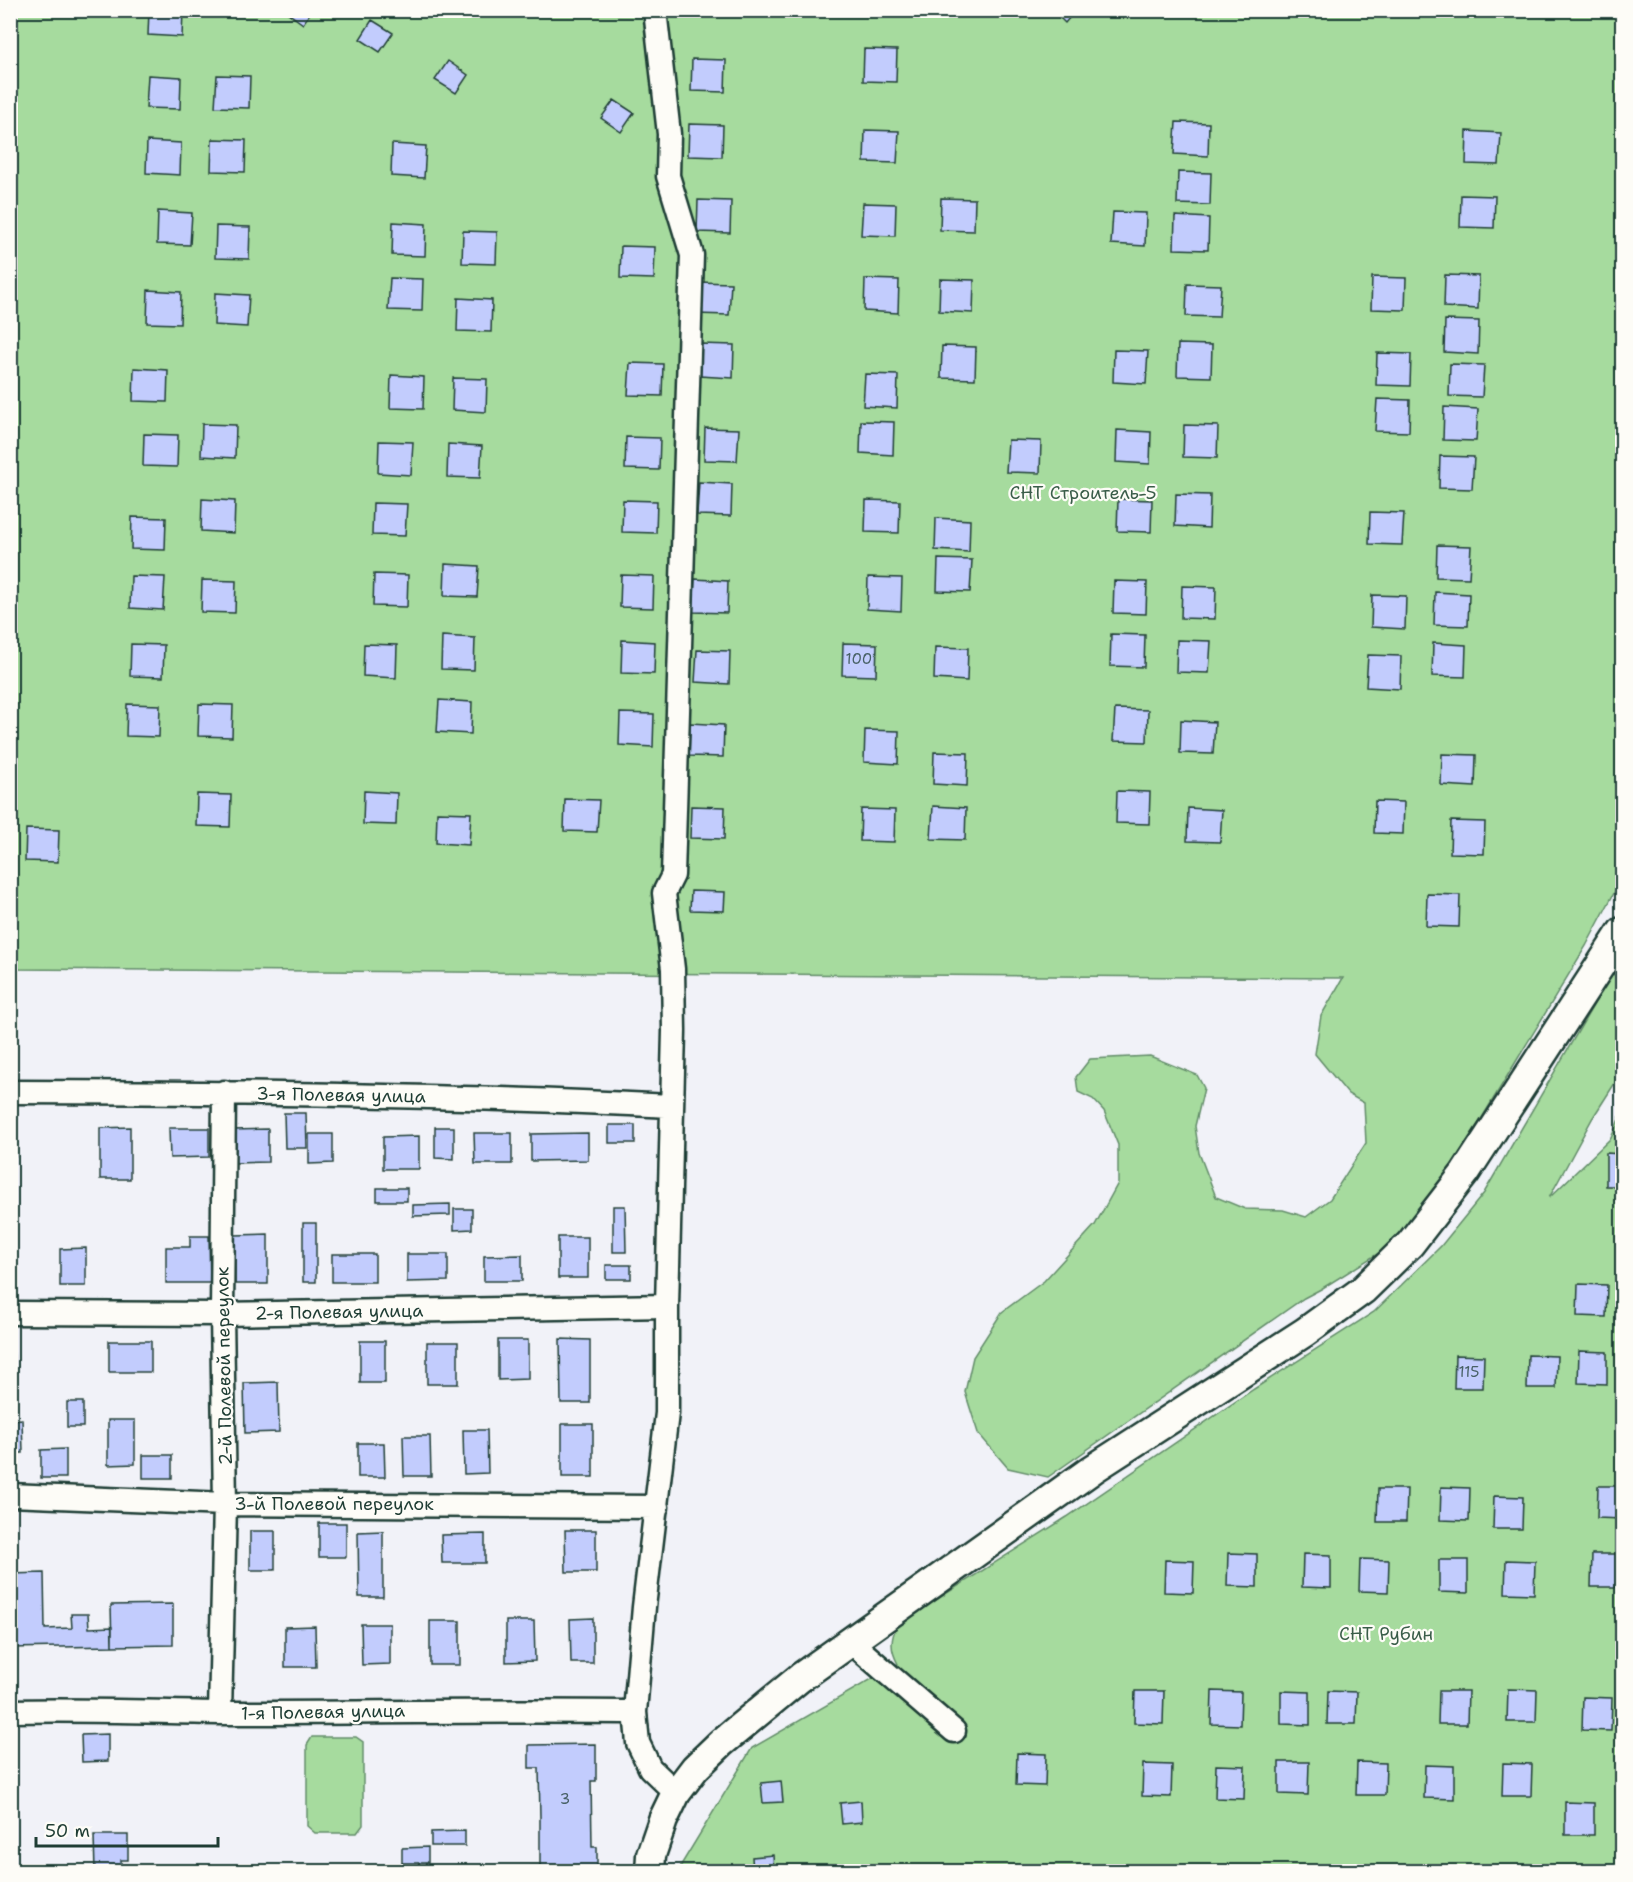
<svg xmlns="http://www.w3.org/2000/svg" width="1633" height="1882" viewBox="0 0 1633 1882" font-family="'Shantell Sans',sans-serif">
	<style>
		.green { fill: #a6db9e; stroke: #628c69; stroke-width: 1.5 }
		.building { fill: #c2ccfd; stroke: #1f3d34; stroke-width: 1.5 }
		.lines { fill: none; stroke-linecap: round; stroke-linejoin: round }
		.minor-casing { stroke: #1f3d34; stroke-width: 27 }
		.tertiary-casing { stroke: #1f3d34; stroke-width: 33 }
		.minor { stroke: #fdfcf7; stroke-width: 22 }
		.tertiary { stroke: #fdfcf7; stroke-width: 28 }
		.labels { text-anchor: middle; stroke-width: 4.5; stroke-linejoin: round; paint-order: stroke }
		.number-label { font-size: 15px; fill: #486166 }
		.park-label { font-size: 18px; fill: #3a5d49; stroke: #fdfcf7 }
		.street-label { font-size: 18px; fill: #1f3d34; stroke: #fdfcf7 }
	</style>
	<rect width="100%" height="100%" fill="#f1f2f8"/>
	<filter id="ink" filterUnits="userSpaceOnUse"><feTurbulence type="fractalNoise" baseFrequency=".0167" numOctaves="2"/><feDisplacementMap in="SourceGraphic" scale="12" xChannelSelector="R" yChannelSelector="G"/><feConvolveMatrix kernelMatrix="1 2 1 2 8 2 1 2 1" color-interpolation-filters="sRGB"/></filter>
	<g filter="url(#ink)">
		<path class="green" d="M 11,11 L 1622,11 L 1622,878 L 1586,946 L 1480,1121 L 1426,1205 L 1395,1243 L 1321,1289 L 1304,1298 L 1048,1477 L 1008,1468 L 978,1433 L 965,1392 L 973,1357 L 1002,1312 L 1044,1281 L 1095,1225 L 1118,1183 L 1118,1145 L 1104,1111 L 1093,1099 L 1078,1092 L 1076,1077 L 1090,1059 L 1150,1056 L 1197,1075 L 1204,1088 L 1195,1126 L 1199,1153 L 1216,1197 L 1245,1209 L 1283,1210 L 1306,1217 L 1330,1199 L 1366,1143 L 1364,1103 L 1348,1094 L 1315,1054 L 1321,1016 L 1343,978 L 11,969 Z
			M 1622,956 L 1622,1072 L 1592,1119 L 1549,1198 L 1611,1138 L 1622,1112 L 1622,1871 L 681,1872 L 681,1865 L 752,1748 L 898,1664 C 890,1649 890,1639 898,1624 L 1067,1517 L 1254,1389 L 1374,1312 L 1441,1246 L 1484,1193 Z
			M 312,1737 L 356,1737 L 363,1742 L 363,1825 L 357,1833 L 315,1833 L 307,1826 L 307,1745 Z"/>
		<path class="building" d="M 10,10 L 16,10 L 15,31 L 10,31 Z
			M 149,10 L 183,10 L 182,37 L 148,35 Z
			M 284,10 L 312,10 L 303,24 Z
			M 440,10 L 459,10 L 453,19 Z
			M 1052,10 L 1076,10 L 1065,23 Z
			M 372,20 L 393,33 L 380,52 L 360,39 Z
			M 864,49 L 897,50 L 896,82 L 863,81 Z
			M 692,59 L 726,60 L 725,92 L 691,91 Z
			M 448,61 L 468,75 L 456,93 L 435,80 Z
			M 148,75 L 181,77 L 180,109 L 146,108 Z
			M 217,75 L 250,76 L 249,108 L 215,107 Z
			M 614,100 L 634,113 L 621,132 L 601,118 Z
			M 1176,122 L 1209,123 L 1208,156 L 1174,154 Z
			M 689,124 L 723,125 L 722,157 L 688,156 Z
			M 865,130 L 899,131 L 897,163 L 864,162 Z
			M 1467,131 L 1501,133 L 1499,165 L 1466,164 Z
			M 212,139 L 246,140 L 245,172 L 211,171 Z
			M 147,141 L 181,143 L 180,175 L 146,173 Z
			M 392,144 L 426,146 L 424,178 L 391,176 Z
			M 1178,172 L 1211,173 L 1210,205 L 1177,204 Z
			M 1461,195 L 1495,196 L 1494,228 L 1460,227 Z
			M 941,198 L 975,199 L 974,231 L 940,230 Z
			M 698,200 L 731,201 L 730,233 L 697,232 Z
			M 863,203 L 896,204 L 895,236 L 861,235 Z
			M 158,211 L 192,213 L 190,245 L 157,244 Z
			M 1113,212 L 1146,213 L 1145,246 L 1111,244 Z
			M 1175,216 L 1209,218 L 1208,250 L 1174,249 Z
			M 393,222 L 426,224 L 425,256 L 392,255 Z
			M 216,226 L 250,227 L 249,259 L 215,258 Z
			M 463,231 L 497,232 L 496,264 L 462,263 Z
			M 621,246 L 655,247 L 654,279 L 620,278 Z
			M 1445,275 L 1479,276 L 1478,309 L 1444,307 Z
			M 1372,277 L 1406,278 L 1405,310 L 1371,309 Z
			M 390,278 L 423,279 L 422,311 L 388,310 Z
			M 865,279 L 899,280 L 898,313 L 864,311 Z
			M 940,279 L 974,280 L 973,313 L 939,311 Z
			M 697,282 L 731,283 L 729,315 L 696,314 Z
			M 1187,284 L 1221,285 L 1219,317 L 1186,316 Z
			M 148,290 L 181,292 L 180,324 L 147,323 Z
			M 215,293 L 249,295 L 247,327 L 214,325 Z
			M 458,298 L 492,300 L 491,332 L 457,331 Z
			M 1445,320 L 1479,321 L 1478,354 L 1444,352 Z
			M 700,344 L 734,345 L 733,378 L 699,376 Z
			M 1178,344 L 1212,345 L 1211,377 L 1177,376 Z
			M 942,346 L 976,347 L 975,379 L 941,378 Z
			M 1114,350 L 1148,351 L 1146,384 L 1113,382 Z
			M 1377,353 L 1411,354 L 1410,386 L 1376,385 Z
			M 630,363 L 663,364 L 662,396 L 628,395 Z
			M 1450,364 L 1484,365 L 1482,397 L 1449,396 Z
			M 134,368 L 168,370 L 167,402 L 133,401 Z
			M 865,374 L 898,375 L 897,408 L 863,406 Z
			M 391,375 L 424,377 L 423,409 L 390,408 Z
			M 453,378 L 487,379 L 486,412 L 452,410 Z
			M 1377,399 L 1410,400 L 1409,432 L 1375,431 Z
			M 1444,407 L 1478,409 L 1476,441 L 1443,440 Z
			M 861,421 L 894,422 L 893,455 L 860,453 Z
			M 202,424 L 236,425 L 235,458 L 201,456 Z
			M 1184,425 L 1218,426 L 1217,458 L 1183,457 Z
			M 705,428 L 739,429 L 737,461 L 704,460 Z
			M 1117,430 L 1151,432 L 1150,464 L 1116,462 Z
			M 144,434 L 178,435 L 177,467 L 143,466 Z
			M 626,437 L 660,438 L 659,470 L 625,469 Z
			M 1008,440 L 1041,441 L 1040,473 L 1006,472 Z
			M 379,441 L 413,442 L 411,475 L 378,473 Z
			M 448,444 L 482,446 L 480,478 L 447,477 Z
			M 1440,456 L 1474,457 L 1472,489 L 1439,488 Z
			M 699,482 L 732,484 L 731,516 L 697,515 Z
			M 1176,494 L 1210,495 L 1209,528 L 1175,526 Z
			M 202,499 L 235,501 L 234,533 L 201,531 Z
			M 1118,499 L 1152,500 L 1151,532 L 1117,531 Z
			M 623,500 L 657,501 L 656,533 L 622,532 Z
			M 866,500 L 900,501 L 899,533 L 865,532 Z
			M 373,503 L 407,504 L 405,536 L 372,535 Z
			M 1370,512 L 1404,513 L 1402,545 L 1369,544 Z
			M 132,517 L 166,518 L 165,550 L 131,549 Z
			M 936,518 L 970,520 L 969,552 L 935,550 Z
			M 1437,545 L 1471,546 L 1469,578 L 1436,577 Z
			M 938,559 L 972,560 L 970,592 L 937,591 Z
			M 445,564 L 479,566 L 477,597 L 444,596 Z
			M 374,574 L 408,575 L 407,607 L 373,606 Z
			M 621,575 L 654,576 L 653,608 L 620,607 Z
			M 131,576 L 165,577 L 163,610 L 130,608 Z
			M 868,577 L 902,578 L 901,611 L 867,609 Z
			M 695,579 L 728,581 L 727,613 L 693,612 Z
			M 202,580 L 236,581 L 235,613 L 201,612 Z
			M 1114,581 L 1147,582 L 1146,614 L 1113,613 Z
			M 1182,586 L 1216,587 L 1215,619 L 1181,618 Z
			M 1435,592 L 1469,594 L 1468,626 L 1434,625 Z
			M 1372,595 L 1406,596 L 1405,629 L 1371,627 Z
			M 1111,634 L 1145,635 L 1144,667 L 1110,666 Z
			M 442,636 L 475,638 L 474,670 L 441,669 Z
			M 622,640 L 655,642 L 654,674 L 621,673 Z
			M 1177,640 L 1211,641 L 1209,673 L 1176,672 Z
			M 843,643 L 877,644 L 876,676 L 842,675 Z
			M 1433,643 L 1466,645 L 1465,677 L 1432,676 Z
			M 131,644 L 164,645 L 163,677 L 130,676 Z
			M 364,644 L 397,645 L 396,678 L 363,676 Z
			M 935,647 L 968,648 L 967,681 L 934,679 Z
			M 697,650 L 730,651 L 729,684 L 695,682 Z
			M 1368,655 L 1401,656 L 1400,689 L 1366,687 Z
			M 439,700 L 472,702 L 471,734 L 437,732 Z
			M 127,704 L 160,705 L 159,737 L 126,736 Z
			M 199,704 L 233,705 L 232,737 L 198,736 Z
			M 1115,709 L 1148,710 L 1147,742 L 1113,741 Z
			M 620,713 L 654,714 L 653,747 L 619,745 Z
			M 1181,720 L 1215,722 L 1213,754 L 1180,753 Z
			M 690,723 L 724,725 L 723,757 L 689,756 Z
			M 865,730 L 899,731 L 898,764 L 864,762 Z
			M 934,752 L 968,753 L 967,786 L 933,784 Z
			M 1442,754 L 1476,755 L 1475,787 L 1441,785 Z
			M 364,791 L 397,793 L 396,825 L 363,824 Z
			M 1117,791 L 1150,792 L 1149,824 L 1116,823 Z
			M 197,794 L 231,795 L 230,827 L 196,826 Z
			M 565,799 L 599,800 L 597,832 L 564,831 Z
			M 1375,801 L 1404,802 L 1403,834 L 1374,833 Z
			M 691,806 L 725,807 L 724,839 L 690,838 Z
			M 933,806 L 966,808 L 965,840 L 931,839 Z
			M 1188,808 L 1222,810 L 1220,842 L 1187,841 Z
			M 861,809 L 895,810 L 894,842 L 860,841 Z
			M 437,812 L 471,813 L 469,845 L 436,843 Z
			M 1451,821 L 1485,822 L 1484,854 L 1450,853 Z
			M 26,829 L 59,830 L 58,862 L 25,861 Z
			M 691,891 L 725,892 L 724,911 L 690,910 Z
			M 1427,894 L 1460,895 L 1459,927 L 1426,926 Z
			M 284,1113 L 306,1113 L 307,1148 L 285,1148 Z
			M 609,1125 L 635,1125 L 635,1143 L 609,1143 Z
			M 130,1127 L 130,1179 L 100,1179 L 100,1128 Z
			M 435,1127 L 454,1127 L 454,1159 L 435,1158 Z
			M 169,1128 L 209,1128 L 209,1157 L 170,1158 Z
			M 268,1129 L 268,1162 L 233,1163 L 233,1130 Z
			M 10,1130 L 15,1130 L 15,1156 L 10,1156 Z
			M 474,1133 L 512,1133 L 512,1164 L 475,1164 Z
			M 588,1133 L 588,1160 L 531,1161 L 531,1134 Z
			M 309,1134 L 333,1134 L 333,1163 L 309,1164 Z
			M 419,1136 L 419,1169 L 383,1169 L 383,1137 Z
			M 1606,1153 L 1622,1154 L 1622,1186 L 1606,1186 Z
			M 377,1188 L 407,1188 L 407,1201 L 377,1201 Z
			M 450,1204 L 450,1215 L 413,1216 L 413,1205 Z
			M 613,1206 L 625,1206 L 626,1252 L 613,1252 Z
			M 454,1209 L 472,1209 L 472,1229 L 454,1230 Z
			M 303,1223 L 316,1223 L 316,1282 L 303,1282 Z
			M 268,1234 L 268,1284 L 235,1284 L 235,1235 Z
			M 190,1236 L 209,1236 L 210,1283 L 166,1283 L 166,1247 L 190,1247 Z
			M 558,1237 L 588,1237 L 588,1278 L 558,1278 Z
			M 86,1248 L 86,1286 L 60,1286 L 60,1249 Z
			M 10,1253 L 13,1253 L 13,1281 L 10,1281 Z
			M 332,1254 L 375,1254 L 375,1282 L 332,1282 Z
			M 407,1254 L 448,1254 L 448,1281 L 407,1282 Z
			M 522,1255 L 522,1281 L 484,1281 L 484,1256 Z
			M 606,1265 L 631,1265 L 631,1279 L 606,1279 Z
			M 1578,1284 L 1607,1285 L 1606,1317 L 1577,1316 Z
			M 560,1339 L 590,1340 L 590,1403 L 561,1403 Z
			M 498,1340 L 528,1340 L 528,1379 L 498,1380 Z
			M 109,1341 L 151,1341 L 151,1372 L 109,1372 Z
			M 360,1341 L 385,1341 L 385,1383 L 360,1383 Z
			M 427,1342 L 458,1342 L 458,1384 L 427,1384 Z
			M 10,1345 L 13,1345 L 14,1372 L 10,1373 Z
			M 1579,1351 L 1607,1352 L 1607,1384 L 1578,1383 Z
			M 1455,1355 L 1484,1356 L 1483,1388 L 1454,1388 Z
			M 1528,1355 L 1557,1356 L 1556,1388 L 1527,1388 Z
			M 278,1382 L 279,1432 L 245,1433 L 244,1383 Z
			M 67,1402 L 83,1402 L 83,1427 L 67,1427 Z
			M 22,1419 L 23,1453 L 10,1453 L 10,1420 Z
			M 108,1420 L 135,1420 L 135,1464 L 108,1465 Z
			M 562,1424 L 593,1424 L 593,1477 L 562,1477 Z
			M 463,1430 L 487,1430 L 488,1473 L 464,1474 Z
			M 403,1436 L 430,1436 L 431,1476 L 404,1476 Z
			M 358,1443 L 384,1443 L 385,1477 L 358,1477 Z
			M 66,1449 L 66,1478 L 41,1478 L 41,1450 Z
			M 143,1455 L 172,1455 L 172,1478 L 143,1478 Z
			M 1598,1486 L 1622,1486 L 1622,1519 L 1597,1518 Z
			M 1441,1487 L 1470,1488 L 1469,1521 L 1440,1520 Z
			M 1378,1489 L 1407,1489 L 1406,1522 L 1377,1522 Z
			M 1494,1496 L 1523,1497 L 1522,1529 L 1493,1529 Z
			M 319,1523 L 346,1523 L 346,1557 L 319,1557 Z
			M 565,1530 L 596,1530 L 596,1572 L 566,1572 Z
			M 250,1531 L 275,1531 L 275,1570 L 250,1570 Z
			M 383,1531 L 383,1597 L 359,1597 L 358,1532 Z
			M 485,1534 L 485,1563 L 442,1563 L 441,1535 Z
			M 1228,1553 L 1257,1554 L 1257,1587 L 1227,1586 Z
			M 1303,1554 L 1331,1555 L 1331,1588 L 1302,1587 Z
			M 1592,1554 L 1621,1554 L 1620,1587 L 1591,1587 Z
			M 1360,1559 L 1389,1560 L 1388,1592 L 1359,1591 Z
			M 1165,1560 L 1194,1561 L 1193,1593 L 1164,1592 Z
			M 1439,1560 L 1468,1560 L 1468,1593 L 1439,1592 Z
			M 1506,1560 L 1535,1561 L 1534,1594 L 1505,1593 Z
			M 44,1573 L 45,1629 L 72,1628 L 71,1614 L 88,1614 L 89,1628 L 112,1627 L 112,1646 L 10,1648 L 10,1574 Z
			M 173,1604 L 173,1645 L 112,1646 L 111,1605 Z
			M 593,1618 L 593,1663 L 571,1663 L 570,1619 Z
			M 430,1621 L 460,1621 L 460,1665 L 430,1665 Z
			M 506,1621 L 534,1621 L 535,1661 L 506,1662 Z
			M 361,1624 L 390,1624 L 390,1664 L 362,1665 Z
			M 315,1626 L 316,1667 L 285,1667 L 285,1627 Z
			M 1508,1689 L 1537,1690 L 1536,1722 L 1507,1722 Z
			M 1135,1691 L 1164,1691 L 1163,1724 L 1134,1723 Z
			M 1212,1691 L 1241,1692 L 1240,1725 L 1211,1724 Z
			M 1281,1691 L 1310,1692 L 1310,1725 L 1281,1724 Z
			M 1328,1691 L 1357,1692 L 1356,1724 L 1327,1724 Z
			M 1439,1691 L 1468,1691 L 1467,1724 L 1438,1724 Z
			M 1583,1697 L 1612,1698 L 1611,1731 L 1582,1730 Z
			M 108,1734 L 108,1761 L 82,1762 L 81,1735 Z
			M 596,1744 L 596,1781 L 591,1781 L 592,1847 L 597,1847 L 597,1872 L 530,1872 L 530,1866 L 540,1866 L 540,1817 L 539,1768 L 529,1768 L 529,1745 Z
			M 1017,1753 L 1046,1754 L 1045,1786 L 1016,1785 Z
			M 1279,1762 L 1309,1762 L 1308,1795 L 1279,1794 Z
			M 1357,1762 L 1386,1763 L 1385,1795 L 1356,1795 Z
			M 1503,1763 L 1532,1764 L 1531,1796 L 1502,1796 Z
			M 1143,1764 L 1172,1765 L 1171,1797 L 1142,1796 Z
			M 1216,1765 L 1245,1766 L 1244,1799 L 1215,1798 Z
			M 1425,1765 L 1454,1766 L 1454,1799 L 1424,1798 Z
			M 781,1781 L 783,1802 L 763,1803 L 761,1783 Z
			M 861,1801 L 862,1822 L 842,1824 L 840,1803 Z
			M 1565,1802 L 1594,1803 L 1594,1835 L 1565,1835 Z
			M 465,1831 L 465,1846 L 431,1846 L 431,1832 Z
			M 94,1835 L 128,1835 L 128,1860 L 121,1860 L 121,1872 L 95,1872 Z
			M 428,1847 L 428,1863 L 402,1863 L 402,1848 Z
			M 773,1855 L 774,1872 L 753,1872 L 752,1857 Z"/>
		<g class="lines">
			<defs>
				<path id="minor" d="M 655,10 L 669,134 L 668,176 L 692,255 L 673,875 L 664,893 L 673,969 L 674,1031 L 667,1306 L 667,1413 L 644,1607 L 635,1712 L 638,1743 L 650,1768 L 676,1793
					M 10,1092 C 231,1092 451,1095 671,1106
					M 10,1313 L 222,1314 L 667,1306
					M 10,1495 L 225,1504 L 657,1507
					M 851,1642 L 954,1731
					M 10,1711 C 81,1709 150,1712 220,1713 C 359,1713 497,1710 635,1712
					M 220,1713 L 225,1504 L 222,1314 L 224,1092"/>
				<path id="tertiary" d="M 650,1872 L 651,1855 L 663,1820 L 676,1793 L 695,1768 L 721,1743 L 801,1677 L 1093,1469 L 1305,1332 L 1363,1290 L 1410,1244 L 1465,1173 L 1622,932"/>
			</defs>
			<use href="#minor" class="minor-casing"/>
			<use href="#tertiary" class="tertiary-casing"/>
			<use href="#minor" class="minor"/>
			<use href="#tertiary" class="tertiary"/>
		</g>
	</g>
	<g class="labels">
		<g class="number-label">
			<text x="859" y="664">100</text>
			<text x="1469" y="1377">115</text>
			<text x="565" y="1804">3</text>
		</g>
		<g class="park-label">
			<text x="1083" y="499">СНТ Строитель-5</text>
			<text x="1386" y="1640">СНТ Рубин</text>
		</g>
		<g class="street-label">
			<text transform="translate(341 1095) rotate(1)" y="6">3-я Полевая улица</text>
			<text transform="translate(339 1312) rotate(-1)" y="6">2-я Полевая улица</text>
			<text transform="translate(224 1366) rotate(-91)" y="6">2-й Полевой переулок</text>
			<text x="334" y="1510">3-й Полевой переулок</text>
			<text transform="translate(323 1712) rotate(-1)" y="6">1-я Полевая улица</text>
		</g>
	</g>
	<rect width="1633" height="1882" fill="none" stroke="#fdfcf7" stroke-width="36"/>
	<rect x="18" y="18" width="1597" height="1846" fill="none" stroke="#1f3d34" stroke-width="2" filter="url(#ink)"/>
	<path d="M36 1837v9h182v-9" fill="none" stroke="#1f3d34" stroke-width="3"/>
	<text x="45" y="1837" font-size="18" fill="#1f3d34" stroke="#fdfcf7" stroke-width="4.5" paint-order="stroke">50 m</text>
</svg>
